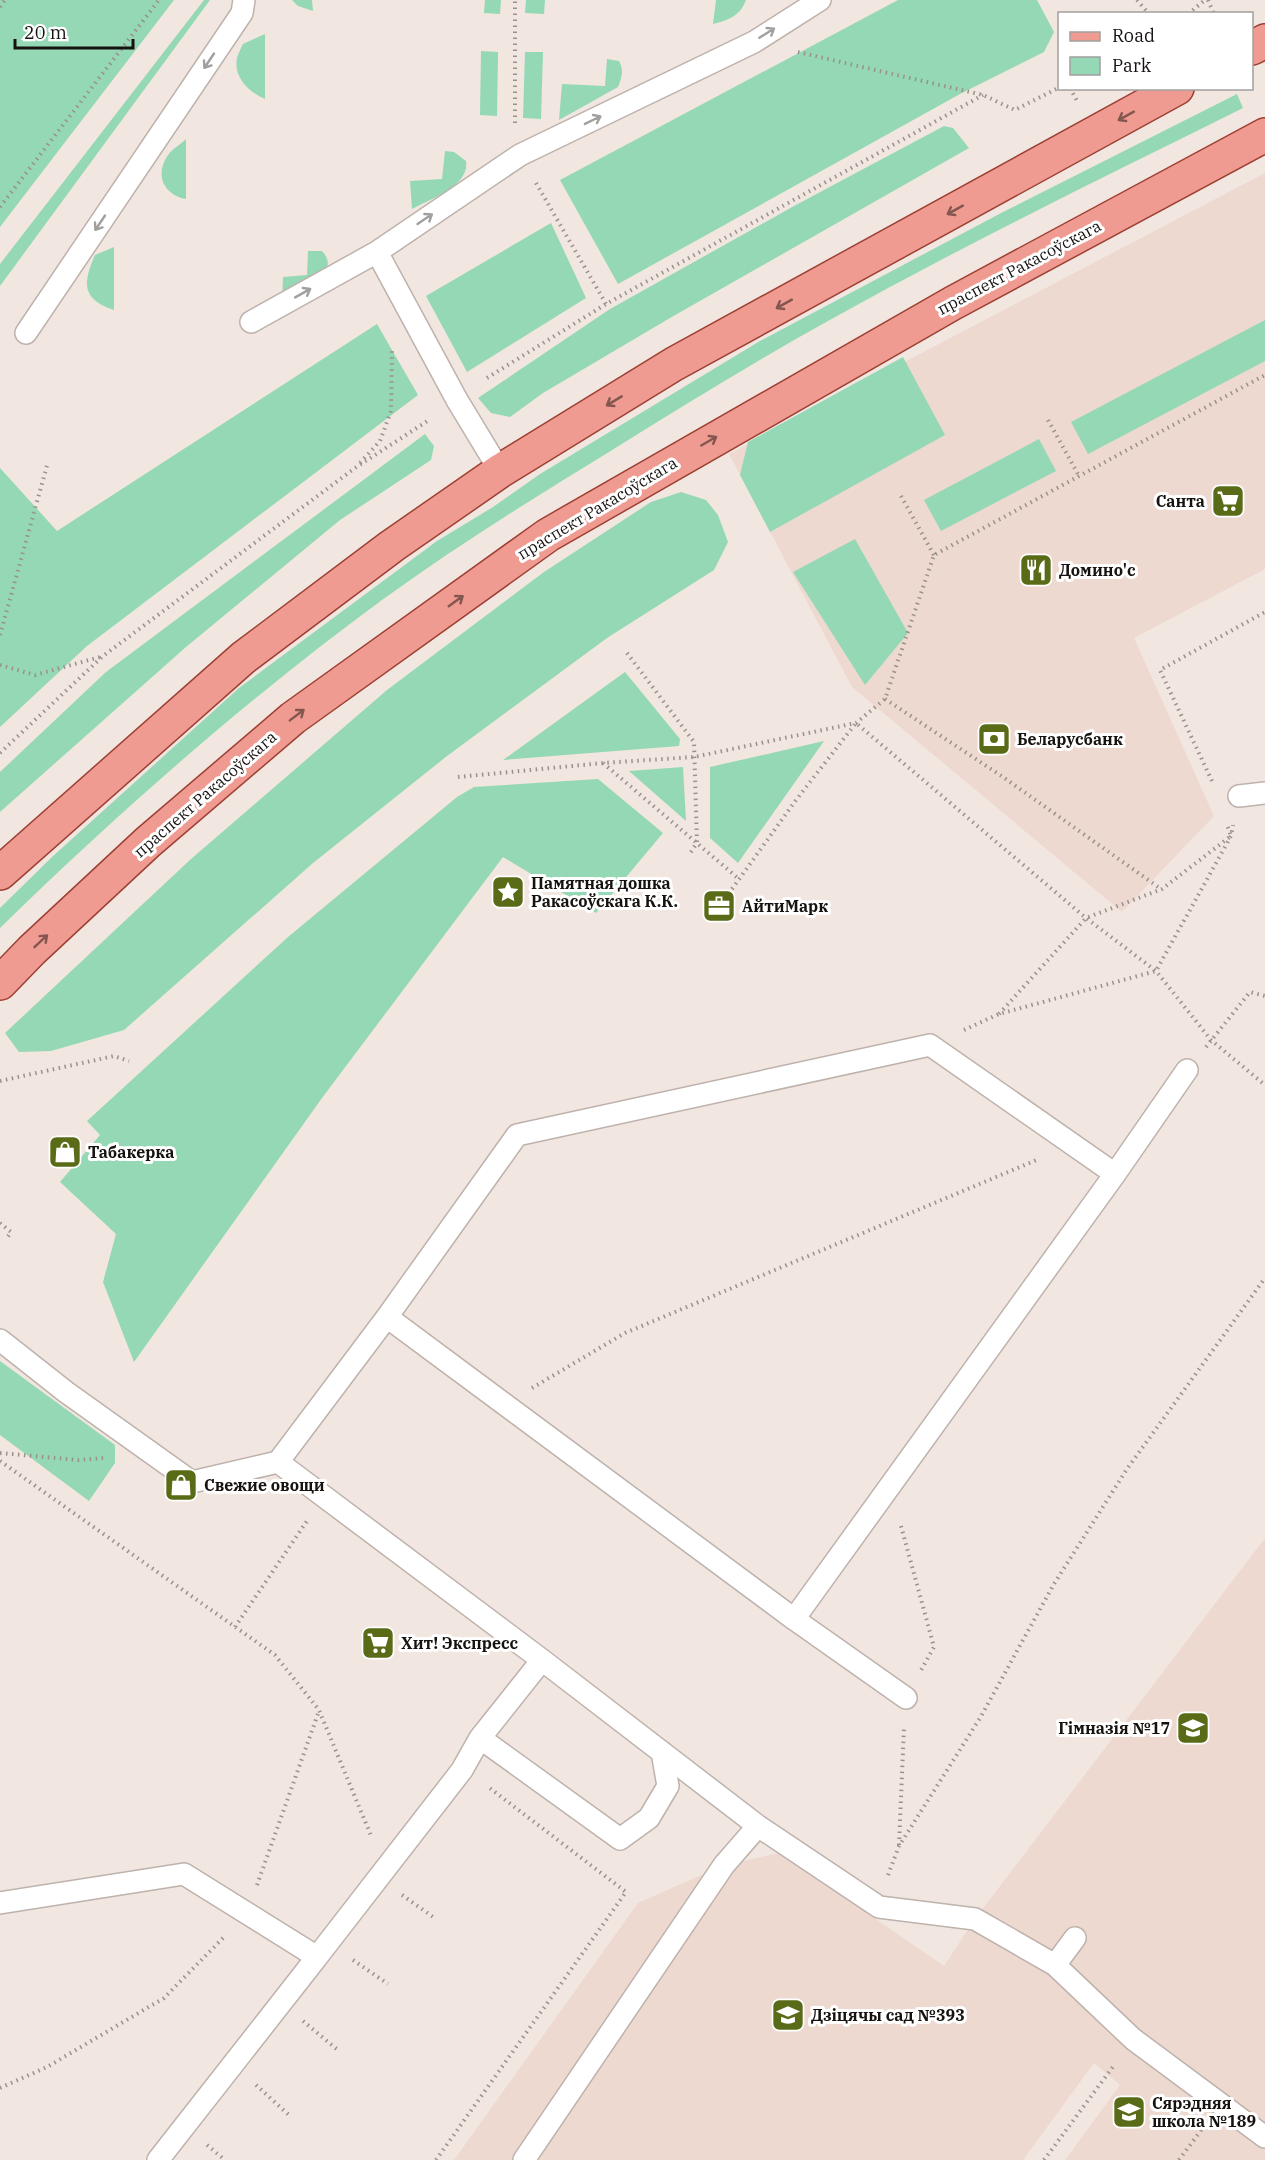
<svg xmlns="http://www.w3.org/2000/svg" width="1265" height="2160" viewBox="0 0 1265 2160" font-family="'IBM Plex Serif',serif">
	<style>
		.built { fill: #edd9cf }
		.green { fill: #94d8b6 }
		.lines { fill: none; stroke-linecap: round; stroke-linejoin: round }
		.service-casing { stroke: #beb2ac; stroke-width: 24 }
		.primary-casing { stroke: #9d4034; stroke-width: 36 }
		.path { stroke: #9a918d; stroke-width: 4; stroke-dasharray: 1.5 4.5; stroke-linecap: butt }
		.service { stroke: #fff; stroke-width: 21 }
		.primary { stroke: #f09b91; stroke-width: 33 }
		.oneway { stroke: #a2a09f }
		.oneway2 { stroke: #835650 }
		.labels { text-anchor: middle; stroke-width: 6; stroke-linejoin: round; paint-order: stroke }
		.street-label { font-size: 16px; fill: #161210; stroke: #fff }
		.poi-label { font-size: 16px; font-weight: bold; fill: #161210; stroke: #fff; text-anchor: start }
	</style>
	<rect width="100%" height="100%" fill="#f2e6e0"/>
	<path class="built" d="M 1265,173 L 1265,569 L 1134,638 L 1214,816 L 1122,912 L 852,687 L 729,454 Z
		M 1265,1538 L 1265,2160 L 1065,2160 L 1120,2085 L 1094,2063 L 1023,2160 L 454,2160 L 638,1903 L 724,1865 L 780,1853 L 944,1966 L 975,1919 Z"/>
	<path class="green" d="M 0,0 L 174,0 L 0,227 Z
		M 204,0 L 210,0 L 0,286 L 0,264 Z
		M 292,0 L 312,0 L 313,11 L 298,6 Z
		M 485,0 L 501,0 L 500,14 L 484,13 Z
		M 526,0 L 545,0 L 544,14 L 525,13 Z
		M 716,0 L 746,0 C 740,16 729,20 713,24 Z
		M 898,0 L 1037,0 L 1054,32 L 1044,52 L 960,94 L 618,284 L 560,180 Z
		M 265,34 L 265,99 C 249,92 233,77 237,58 C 238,54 241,48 243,44 Z
		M 481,51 L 498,52 L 497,116 L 480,115 Z
		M 525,52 L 543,52 L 541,119 L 523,118 Z
		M 607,59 L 619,61 C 624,70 622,77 618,87 L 559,120 L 562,84 L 605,86 Z
		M 1237,94 L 1243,108 C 1104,177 964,245 828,321 C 754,362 681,407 609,452 C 532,499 455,547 382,600 C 247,699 120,811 0,928 L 0,908 L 52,857 L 239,688 L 437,541 L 493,507 L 540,474 L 760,341 L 1003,212 Z
		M 944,126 L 953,128 L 969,148 L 670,318 L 543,393 L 510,417 L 491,413 L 478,398 L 610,309 L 794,206 Z
		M 186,139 L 186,199 C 164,195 154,175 168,155 C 172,149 181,144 186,139 Z
		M 445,151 L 454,152 L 466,161 C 470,186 430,199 412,209 L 410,181 L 442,179 Z
		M 551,223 L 586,298 L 467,372 L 426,296 Z
		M 114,247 L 114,310 C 81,299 83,283 95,255 Z
		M 308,251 L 322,251 C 328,258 330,263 325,272 L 282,303 L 283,277 L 307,275 Z
		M 1265,320 L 1265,361 L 1088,454 L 1071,422 Z
		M 377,324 L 418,395 L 87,646 L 0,727 L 0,468 L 57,531 Z
		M 903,357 L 945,435 L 770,532 L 740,475 L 748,442 Z
		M 425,434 L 434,446 L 431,460 L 340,520 L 186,647 L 0,812 L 0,772 L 106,672 Z
		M 1039,439 L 1056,471 L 941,531 L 924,500 Z
		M 681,492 L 706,500 L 718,515 L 728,542 L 714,570 L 607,638 L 447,756 L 313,863 L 124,1030 L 51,1051 L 19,1052 L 5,1033 L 191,859 L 387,690 L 544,572 L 651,502 Z
		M 855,539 L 908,633 L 865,685 L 793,572 Z
		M 625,672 L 680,739 L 679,746 L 503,760 Z
		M 824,741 L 738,863 L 710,838 L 710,767 Z
		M 683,767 L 686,821 L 629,771 Z
		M 598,779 L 663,833 L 596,913 L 503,857 L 322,1098 L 134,1362 L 103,1282 L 116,1234 L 60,1182 L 100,1135 L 87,1121 L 288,937 L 457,797 L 474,787 Z
		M 0,1361 L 115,1445 L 115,1463 L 89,1501 L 0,1435 Z"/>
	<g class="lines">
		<defs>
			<path id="service" d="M 377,252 L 457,400 L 500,471
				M 251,322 L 377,252 L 520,155 L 754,42 L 820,0
				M 26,333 L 242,13 L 244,0
				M 1239,796 L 1265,793
				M 387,1317 L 794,1619 L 1115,1174 L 1187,1070
				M 0,1340 L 66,1392 L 192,1482 L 278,1462 L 542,1660 L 758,1826 L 879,1907 L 975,1919 L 1055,1965 L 1075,1938
				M 278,1462 L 387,1317 L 517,1135 L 930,1045 L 1115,1174
				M 794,1619 L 906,1698
				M 480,1738 L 620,1839 L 649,1818 L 668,1786 L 662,1752
				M 0,1903 L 184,1874 L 317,1957 L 462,1770 L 480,1738 L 542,1660
				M 1055,1965 L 1133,2039 L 1265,2137
				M 158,2160 L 317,1957
				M 524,2160 L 724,1865 L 758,1826"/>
			<path id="primary" d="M 1252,48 L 1265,41
				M 0,873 L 243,658 L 392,546 L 500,471 L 674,364 L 1177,88
				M 0,983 L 32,950 L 148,842 L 293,718 L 548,535 L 953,303 L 1265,135"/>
		</defs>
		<use href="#service" class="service-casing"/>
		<use href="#primary" class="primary-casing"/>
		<path class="path" d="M 1137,0 L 1149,14
			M 1208,0 L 1214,14
			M 0,7 L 5,0
			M 1188,14 L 1205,0
			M 798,52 L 983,95 L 1015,110 L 1060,87
			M 1070,88 L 1077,101
			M 515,123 L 515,0
			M 536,183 L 606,304
			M 0,207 L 159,0
			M 487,378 L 606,304 L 983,95
			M 1048,420 L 1079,476
			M 360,463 L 380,441 L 391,411 L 392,349
			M 901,496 L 934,555
			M 0,635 L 48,462
			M 627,653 L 694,742 L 697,843 L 689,855
			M 0,665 L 35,675 L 100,657
			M 885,699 L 1003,777 L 1161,889
			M 0,753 L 103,656 L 355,468 L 429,420
			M 603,763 L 739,879
			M 458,777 L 603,763 L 694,757 L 856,723 L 885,699 L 934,555 L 1265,375
			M 1212,781 L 1160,670 L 1265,612
			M 732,889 L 796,800 L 856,723 L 1086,918 L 1156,971 L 1211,1040 L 1265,1085
			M 999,1014 L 1086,918 L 1162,889 L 1231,836 L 1227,825
			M 964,1030 L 999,1014 L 1156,971 L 1231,836 L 1233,825
			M 1206,1047 L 1250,992 L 1265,996
			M 0,1081 L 114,1056 L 129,1061
			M 0,1223 L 11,1232 L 7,1238
			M 532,1388 L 625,1333 L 1039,1159
			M 0,1453 L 78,1460 L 104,1458
			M 0,1461 L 275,1655 L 319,1710 L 372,1838
			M 901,1526 L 934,1647 L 920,1672
			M 235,1627 L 307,1521
			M 899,1845 L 904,1727
			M 888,1875 L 899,1846 L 980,1718 L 1054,1584 L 1127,1469 L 1265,1278
			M 257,1885 L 319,1711
			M 402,1895 L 436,1919
			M 353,1960 L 388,1984
			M 303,2021 L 339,2051
			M 256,2085 L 290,2116
			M 0,2088 L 47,2067 L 164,1998 L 225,1936
			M 207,2145 L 225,2160
			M 436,2160 L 626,1892 L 487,1786
			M 1044,2160 L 1115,2064
			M 1179,2160 L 1202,2129"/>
		<use href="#service" class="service"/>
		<use href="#primary" class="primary"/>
	</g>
	<defs><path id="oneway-shaft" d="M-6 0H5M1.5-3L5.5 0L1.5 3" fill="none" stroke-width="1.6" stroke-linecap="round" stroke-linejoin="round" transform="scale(1.5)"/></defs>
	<g class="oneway">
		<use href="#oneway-shaft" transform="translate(767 33) rotate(-32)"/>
		<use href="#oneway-shaft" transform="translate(209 61) rotate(124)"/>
		<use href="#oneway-shaft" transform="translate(593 120) rotate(-26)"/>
		<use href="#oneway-shaft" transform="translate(425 219) rotate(-34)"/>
		<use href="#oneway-shaft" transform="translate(100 223) rotate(124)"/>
		<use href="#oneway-shaft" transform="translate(303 293) rotate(-29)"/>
	</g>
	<g class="oneway2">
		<use href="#oneway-shaft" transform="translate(1126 116) rotate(151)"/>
		<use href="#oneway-shaft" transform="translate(955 210) rotate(151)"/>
		<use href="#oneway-shaft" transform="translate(784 304) rotate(151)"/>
		<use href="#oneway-shaft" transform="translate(614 401) rotate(149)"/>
		<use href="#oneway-shaft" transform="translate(709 441) rotate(-30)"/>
		<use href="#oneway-shaft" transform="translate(456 601) rotate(-36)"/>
		<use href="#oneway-shaft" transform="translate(297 715) rotate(-37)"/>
		<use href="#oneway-shaft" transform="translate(41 941) rotate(-43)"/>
	</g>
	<defs>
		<symbol id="supermarket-square" viewBox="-11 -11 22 22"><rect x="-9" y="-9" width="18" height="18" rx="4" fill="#596b17" stroke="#fff"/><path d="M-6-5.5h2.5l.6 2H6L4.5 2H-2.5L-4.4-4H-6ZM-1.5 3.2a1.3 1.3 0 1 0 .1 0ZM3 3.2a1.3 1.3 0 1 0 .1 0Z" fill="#fff"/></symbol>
		<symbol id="restaurant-square" viewBox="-11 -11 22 22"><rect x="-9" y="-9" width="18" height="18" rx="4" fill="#596b17" stroke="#fff"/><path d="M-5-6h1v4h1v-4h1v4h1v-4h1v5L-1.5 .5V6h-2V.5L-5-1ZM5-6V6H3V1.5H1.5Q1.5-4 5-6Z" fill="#fff"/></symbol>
		<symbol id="bank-square" viewBox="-11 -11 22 22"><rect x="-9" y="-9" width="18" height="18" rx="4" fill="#596b17" stroke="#fff"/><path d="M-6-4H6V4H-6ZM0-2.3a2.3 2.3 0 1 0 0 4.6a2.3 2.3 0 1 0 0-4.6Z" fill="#fff"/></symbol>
		<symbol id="sight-square" viewBox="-11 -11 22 22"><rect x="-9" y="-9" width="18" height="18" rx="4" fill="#596b17" stroke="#fff"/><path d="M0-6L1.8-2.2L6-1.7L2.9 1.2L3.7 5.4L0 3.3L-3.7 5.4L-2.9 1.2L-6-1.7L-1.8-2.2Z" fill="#fff"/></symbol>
		<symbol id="office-square" viewBox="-11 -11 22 22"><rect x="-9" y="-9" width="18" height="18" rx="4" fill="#596b17" stroke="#fff"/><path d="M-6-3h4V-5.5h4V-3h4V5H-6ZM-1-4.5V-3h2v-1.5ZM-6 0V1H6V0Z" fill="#fff"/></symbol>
		<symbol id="shop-square" viewBox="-11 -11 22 22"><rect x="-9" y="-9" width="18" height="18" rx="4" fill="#596b17" stroke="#fff"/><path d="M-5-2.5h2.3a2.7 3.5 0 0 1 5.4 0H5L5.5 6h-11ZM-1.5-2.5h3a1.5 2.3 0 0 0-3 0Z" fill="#fff"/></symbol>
		<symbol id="school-square" viewBox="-11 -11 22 22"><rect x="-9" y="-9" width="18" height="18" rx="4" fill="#596b17" stroke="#fff"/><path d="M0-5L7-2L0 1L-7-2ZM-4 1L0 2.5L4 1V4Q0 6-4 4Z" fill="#fff"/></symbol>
	</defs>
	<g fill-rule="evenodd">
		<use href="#supermarket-square" x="1209" y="482" width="38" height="38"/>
		<use href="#restaurant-square" x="1017" y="551" width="38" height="38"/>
		<use href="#bank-square" x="975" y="720" width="38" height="38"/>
		<use href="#sight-square" x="489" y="873" width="38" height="38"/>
		<use href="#office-square" x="700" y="887" width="38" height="38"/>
		<use href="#shop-square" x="46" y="1133" width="38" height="38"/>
		<use href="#shop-square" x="162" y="1466" width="38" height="38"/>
		<use href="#supermarket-square" x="359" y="1624" width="38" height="38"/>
		<use href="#school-square" x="1174" y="1709" width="38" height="38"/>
		<use href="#school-square" x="769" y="1996" width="38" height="38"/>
		<use href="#school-square" x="1110" y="2093" width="38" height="38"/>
	</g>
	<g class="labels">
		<g class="street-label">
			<text transform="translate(1019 267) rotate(-28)" y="6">праспект Ракасоўскага</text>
			<text transform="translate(597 508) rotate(-31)" y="6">праспект Ракасоўскага</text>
			<text transform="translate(205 794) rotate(-41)" y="6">праспект Ракасоўскага</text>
		</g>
		<g class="poi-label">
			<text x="1205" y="507" text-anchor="end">Санта</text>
			<text x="1059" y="576">Домино'c</text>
			<text x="1017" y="745">Беларусбанк</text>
			<text x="531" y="889">Памятная дошка<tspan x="531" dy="18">Ракасоўскага К.К.</tspan></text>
			<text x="742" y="912">АйтиМарк</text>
			<text x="88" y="1158">Табакерка</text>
			<text x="204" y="1491">Свежие овощи</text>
			<text x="401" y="1649">Хит! Экспресс</text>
			<text x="1170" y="1734" text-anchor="end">Гімназія №17</text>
			<text x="811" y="2021">Дзіцячы сад №393</text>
			<text x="1152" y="2109">Сярэдняя<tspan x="1152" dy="18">школа №189</tspan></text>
		</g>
	</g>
	<rect x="1058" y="12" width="195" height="78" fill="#ffffff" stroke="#a2a09f" stroke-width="1.5"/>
	<rect x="1070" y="32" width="30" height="9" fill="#f09b91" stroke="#a2a09f" stroke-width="1.5"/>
	<text x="1112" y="42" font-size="18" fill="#161210">Road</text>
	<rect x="1070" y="57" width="30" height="18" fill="#94d8b6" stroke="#a2a09f" stroke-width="1.5"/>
	<text x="1112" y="72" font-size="18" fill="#161210">Park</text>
	<path d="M15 39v9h118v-9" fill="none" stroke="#161210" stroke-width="3"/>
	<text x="24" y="39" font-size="18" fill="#161210" stroke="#ffffff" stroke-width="4.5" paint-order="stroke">20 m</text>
</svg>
